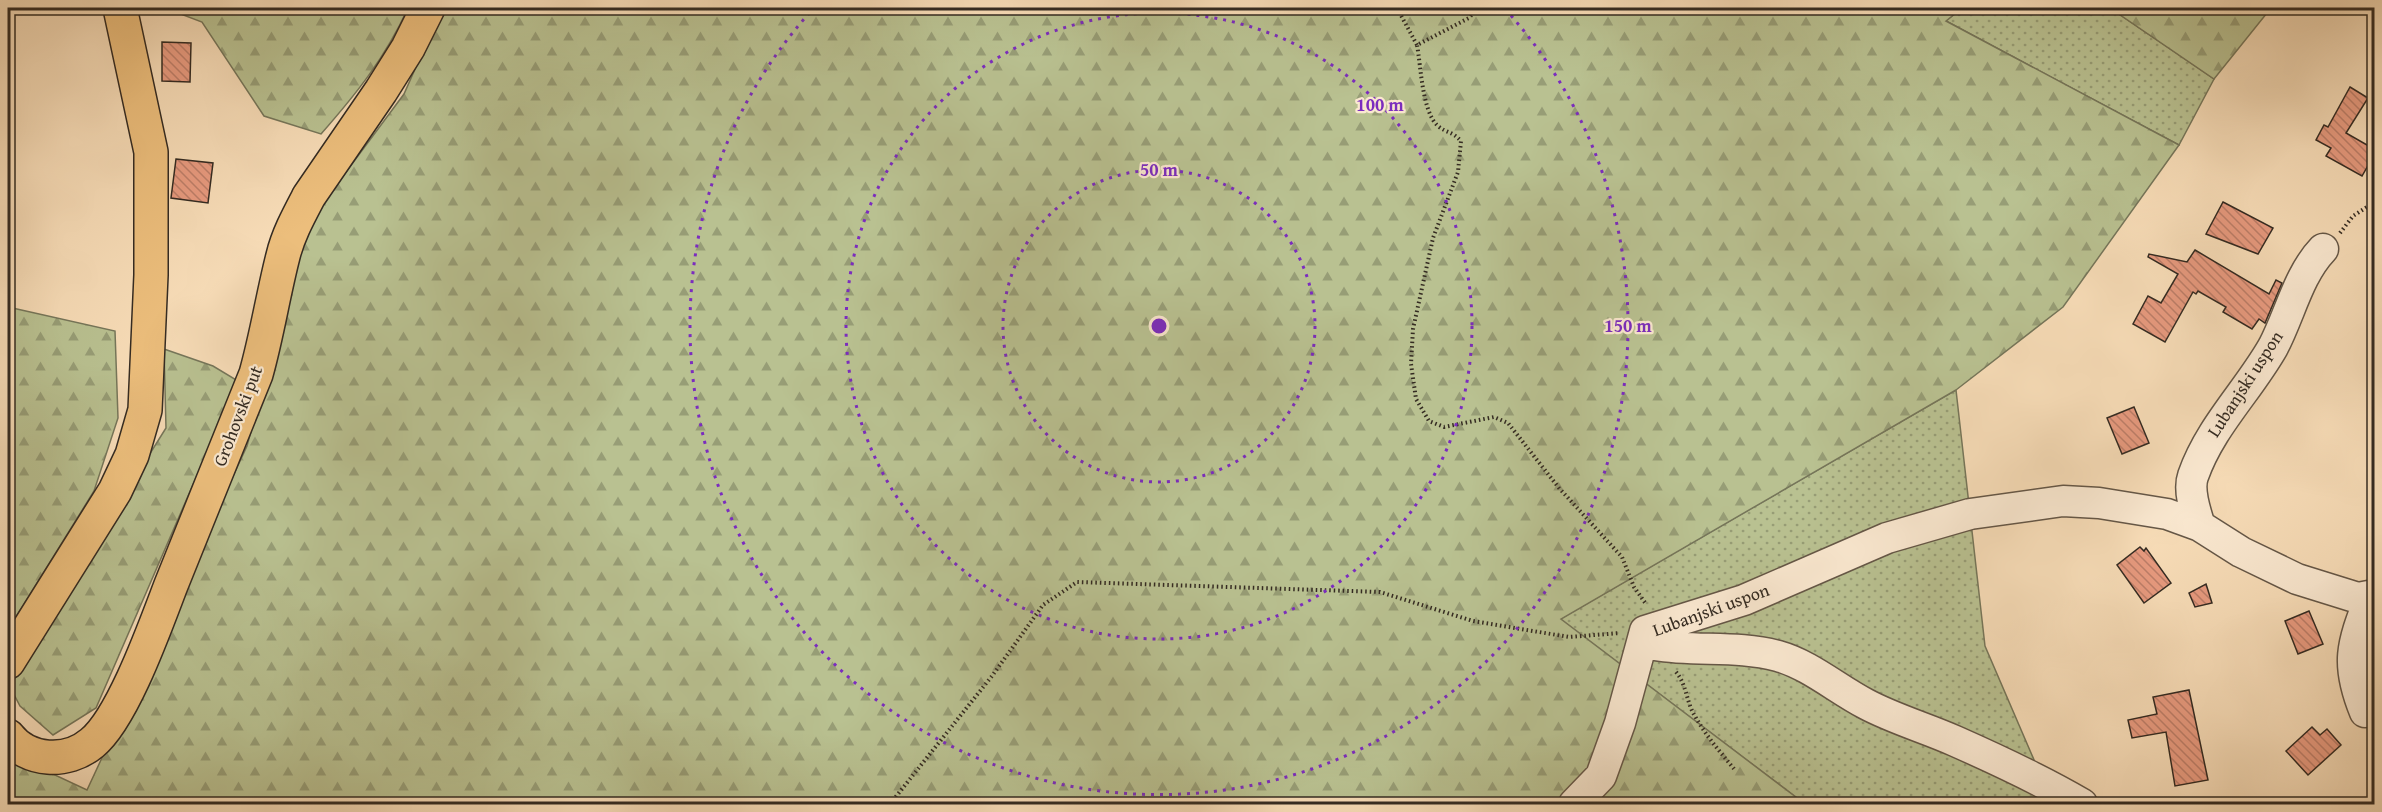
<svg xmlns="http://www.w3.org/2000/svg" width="2382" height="812" viewBox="0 0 2382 812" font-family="'Gentium Book Plus',serif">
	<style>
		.grass { fill: url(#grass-dots); stroke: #76765a; stroke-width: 1.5 }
		.forest { fill: url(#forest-firs); stroke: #76765a; stroke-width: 1.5 }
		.building { fill: url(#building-back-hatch); stroke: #342b22; stroke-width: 1.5 }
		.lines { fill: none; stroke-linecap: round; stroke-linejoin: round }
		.minor-casing { stroke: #655747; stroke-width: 33 }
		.major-casing { stroke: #342b22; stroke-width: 36 }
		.path { stroke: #342b22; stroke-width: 4; stroke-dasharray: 1.5 3; stroke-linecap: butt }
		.minor { stroke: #fae8d0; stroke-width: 30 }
		.major { stroke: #ecbe7c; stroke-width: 33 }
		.ring { fill: none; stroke: #7b2cbf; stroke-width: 3; stroke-dasharray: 3 6 }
		.labels { text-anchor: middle; stroke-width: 4.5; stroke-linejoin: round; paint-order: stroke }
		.street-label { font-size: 18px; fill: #342b22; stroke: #fae8d0 }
		.centre { fill: #7b2cbf; stroke: #fae8d0; stroke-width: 3 }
		.ring-label { font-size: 18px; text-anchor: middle; font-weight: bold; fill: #7b2cbf; stroke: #fae8d0; stroke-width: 4.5; stroke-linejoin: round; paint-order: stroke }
	</style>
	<defs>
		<pattern id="grass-dots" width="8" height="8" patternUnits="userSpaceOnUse" patternTransform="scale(1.5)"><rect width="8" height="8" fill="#b9c191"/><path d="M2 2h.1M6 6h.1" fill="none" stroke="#979d76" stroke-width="1.8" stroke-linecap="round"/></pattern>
		<pattern id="forest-firs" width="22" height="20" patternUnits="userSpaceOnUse" patternTransform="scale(1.5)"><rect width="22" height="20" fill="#b9c191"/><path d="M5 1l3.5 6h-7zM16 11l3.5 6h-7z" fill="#979d76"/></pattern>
		<pattern id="building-back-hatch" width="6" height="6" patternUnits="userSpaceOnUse" patternTransform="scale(1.5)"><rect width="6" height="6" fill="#e79a7f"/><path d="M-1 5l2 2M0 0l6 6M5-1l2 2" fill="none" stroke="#bc7e68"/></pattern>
	</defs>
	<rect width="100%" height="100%" fill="#f7dcb7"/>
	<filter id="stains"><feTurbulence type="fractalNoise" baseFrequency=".00333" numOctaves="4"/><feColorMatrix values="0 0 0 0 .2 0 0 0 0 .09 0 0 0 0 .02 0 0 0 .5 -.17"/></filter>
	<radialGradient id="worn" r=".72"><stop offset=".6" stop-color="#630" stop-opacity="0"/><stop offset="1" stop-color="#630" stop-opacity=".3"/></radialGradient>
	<path class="grass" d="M 1962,8 L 2110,8 L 2214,79 L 2179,145 L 1946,21 Z
		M 1956,390 L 1985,646 L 2053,804 L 1805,804 L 1560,619 Z"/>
	<path class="forest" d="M 165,8 L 408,8 C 385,58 357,93 321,134 L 264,116 L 202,22 Z
		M 442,8 L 1962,8 L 1946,21 L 2179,145 L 2063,307 L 1956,390 L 1561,619 L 1805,804 L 8,804 L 8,753 L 87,790 L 247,446 L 308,223 L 404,94 Z
		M 2110,8 L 2271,8 L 2214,79 Z
		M 8,307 L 115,331 L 118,418 L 94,491 L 8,630 Z
		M 164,349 L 213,366 L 238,381 L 96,708 L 53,735 L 20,706 L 9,685 L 44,623 L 166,428 Z"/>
	<path class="building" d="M 162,42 L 191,43 L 190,82 L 162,81 Z
		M 2350,87 L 2368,98 L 2346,133 L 2374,149 L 2374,155 L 2362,176 L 2326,156 L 2331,148 L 2316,140 L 2324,125 L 2328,127 Z
		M 176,159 L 213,163 L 208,203 L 171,198 Z
		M 2223,202 L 2273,228 L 2258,254 L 2206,234 Z
		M 2195,250 L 2269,294 L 2276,280 L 2282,283 L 2265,323 L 2259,319 L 2252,329 L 2223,312 L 2226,307 L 2198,291 L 2196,294 L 2193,292 L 2165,342 L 2133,324 L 2148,296 L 2161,303 L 2178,274 L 2148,257 L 2149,254 L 2187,262 Z
		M 2134,407 L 2149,443 L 2122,454 L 2107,418 Z
		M 2140,547 L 2144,551 L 2146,548 L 2171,583 L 2144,603 L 2117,565 Z
		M 2206,584 L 2212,603 L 2195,607 L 2189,593 Z
		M 2309,611 L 2323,644 L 2298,654 L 2285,621 Z
		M 2189,690 L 2208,780 L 2175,786 L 2166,732 L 2132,738 L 2128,720 L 2157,714 L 2153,697 Z
		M 2312,727 L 2320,735 L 2327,729 L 2341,745 L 2308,775 L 2286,751 Z"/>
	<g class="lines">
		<defs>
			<path id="minor" d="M 2200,526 C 2195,511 2188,490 2193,476 C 2210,427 2248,391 2273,347 C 2290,315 2298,275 2323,249
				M 1645,631 L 1744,600 L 1887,538 L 1970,514 L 2063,501 L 2099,503 L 2167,514 L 2200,526 L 2241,552 L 2297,579 L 2358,598 L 2374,595
				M 1645,631 L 1655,645 C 1696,652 1737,645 1778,656 C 1810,665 1837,689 1866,704 C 1894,719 1926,728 1955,741 C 1998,760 2041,780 2082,804
				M 2365,712 C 2345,663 2352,645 2370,597
				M 1574,804 L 1601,776 L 1620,723 L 1645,631"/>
			<path id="major" d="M 8,662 L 115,491 L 132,455 L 145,410 L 151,275 L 151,152 L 120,8
				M 8,736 C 28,762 67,764 92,743 C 123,718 156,624 171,585 C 199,515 228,444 256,374 C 267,335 273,295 283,256 C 288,235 299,215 309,196 L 381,91 L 408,48 L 428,8"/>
		</defs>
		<use href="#minor" class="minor-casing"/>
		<use href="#major" class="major-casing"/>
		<path class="path" d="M 1397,8 L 1417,45
			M 1477,8 L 1469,18 L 1417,45 C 1421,66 1422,112 1438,126 C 1446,133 1452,131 1461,141 L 1458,172 L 1433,238 L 1413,329 L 1411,364 L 1416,399 L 1429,421 L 1444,427 L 1494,417 L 1508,423 L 1559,488 L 1622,557 L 1634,587 L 1646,604
			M 2340,233 L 2353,216 L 2370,205 L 2374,198
			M 1676,672 C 1687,685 1686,702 1695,716 C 1706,736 1721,753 1735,770
			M 890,804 L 992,676 L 1043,605 L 1077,582 L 1380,592 L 1473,621 L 1569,637 L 1620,633"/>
		<use href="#minor" class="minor"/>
		<use href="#major" class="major"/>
	</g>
	<g class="ring">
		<circle cx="1159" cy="326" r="156"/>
		<circle cx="1159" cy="326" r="313"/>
		<path d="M1505 9A469 469 0 1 1 813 9"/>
	</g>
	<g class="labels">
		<g class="street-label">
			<text transform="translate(2245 384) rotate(-57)" y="6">Lubanjski uspon</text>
			<text transform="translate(238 416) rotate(-69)" y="6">Grohovski put</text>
			<text transform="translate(1711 610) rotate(-20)" y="6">Lubanjski uspon</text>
		</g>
	</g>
	<circle cx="1159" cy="326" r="9" class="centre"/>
	<g class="ring-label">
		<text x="1380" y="111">100 m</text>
		<text x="1159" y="176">50 m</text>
		<text x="1628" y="332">150 m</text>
	</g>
	<rect width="2382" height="812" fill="none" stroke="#f7dcb7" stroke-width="30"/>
	<rect x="9" y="9" width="2364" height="794" fill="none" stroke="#342b22" stroke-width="3"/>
	<rect x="15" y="15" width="2352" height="782" fill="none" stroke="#342b22" stroke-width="1.5"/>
	<rect width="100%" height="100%" filter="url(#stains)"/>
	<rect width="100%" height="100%" fill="url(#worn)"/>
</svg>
